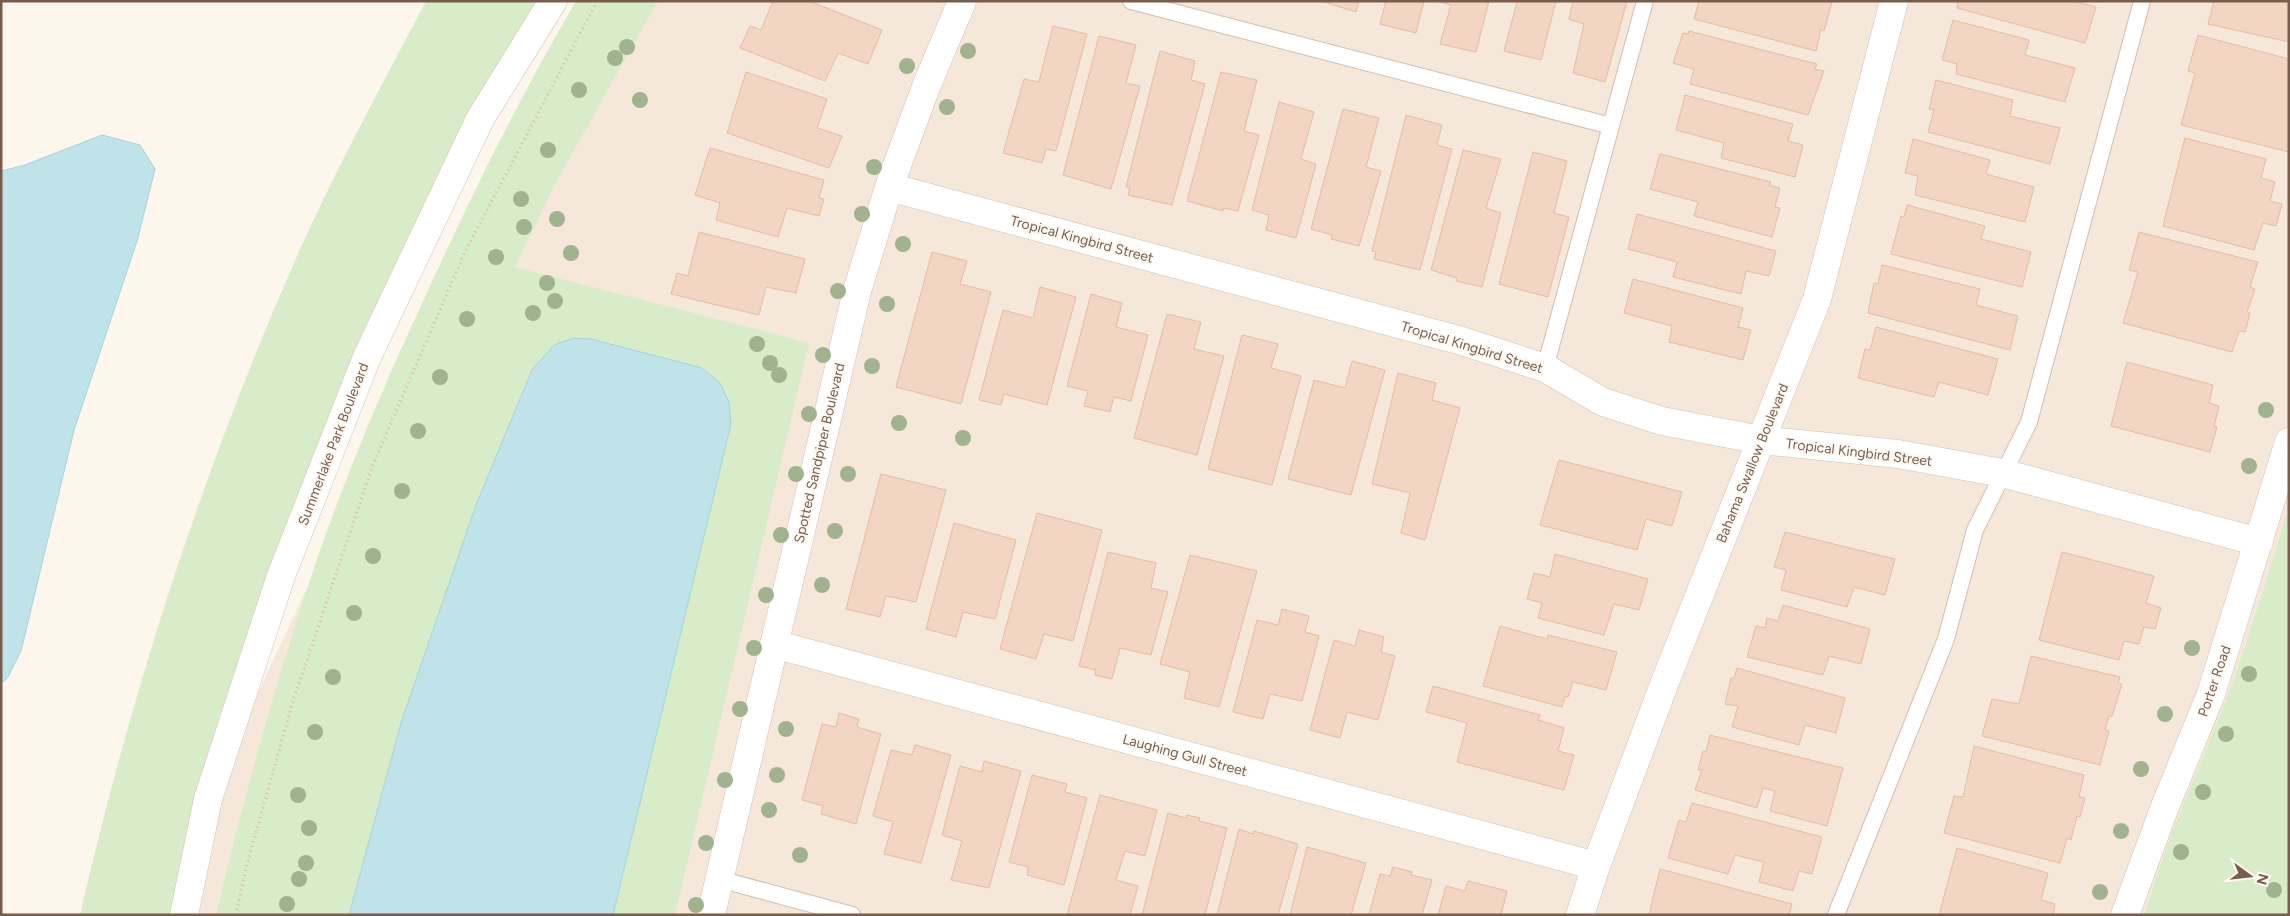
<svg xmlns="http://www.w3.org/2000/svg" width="2290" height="916" viewBox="0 0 2290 916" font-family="Figtree,sans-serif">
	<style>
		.residential { fill: #f5e8da }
		.green { fill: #d8ecc9 }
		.water { fill: #bfe3e8; stroke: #a5d3da }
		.building { fill: #f3d5c3; stroke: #e6bba3 }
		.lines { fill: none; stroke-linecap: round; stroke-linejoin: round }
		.service-casing { stroke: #d1beb0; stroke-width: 18 }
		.minor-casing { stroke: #d1beb0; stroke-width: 29 }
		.secondary-casing { stroke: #d6c0b0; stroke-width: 29 }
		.path { stroke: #d9b8a5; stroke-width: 3; stroke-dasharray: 1 4; stroke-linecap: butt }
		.service { stroke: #fff; stroke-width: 16 }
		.minor { stroke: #fff; stroke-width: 28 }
		.secondary { stroke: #fff; stroke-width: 28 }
		.tree { fill: #a0b28e }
		.labels { text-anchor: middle; stroke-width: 4.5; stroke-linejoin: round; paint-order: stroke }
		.street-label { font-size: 14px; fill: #7a5c4d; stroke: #fffaf3 }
	</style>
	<rect width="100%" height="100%" fill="#fdf6ec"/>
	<path class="residential" d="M 593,1 L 2289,1 L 2289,915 L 188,915 L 208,799 L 464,254 Z"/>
	<path class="green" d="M 426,1 L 553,1 L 362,368 L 184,915 L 80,915 C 133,685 205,463 301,247 C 339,163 383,83 426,1 Z
		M 576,1 L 658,1 L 555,184 L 515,267 L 809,343 L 675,915 L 216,915 C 246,788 281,662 324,539 C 354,456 388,376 425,297 C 472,194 519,98 576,1 Z
		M 2289,505 L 2289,915 L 2145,915 C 2167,834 2205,758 2234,679 C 2254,622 2272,564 2289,505 Z"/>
	<path class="water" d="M 102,135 L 140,145 L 155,169 L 137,241 L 74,430 L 21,651 L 8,677 L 1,684 L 1,171 L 25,165 Z
		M 574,338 L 591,339 L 702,368 L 720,383 L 729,402 L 731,424 L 613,915 L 349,915 L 401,723 L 476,505 L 532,370 L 554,345 Z"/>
	<path class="building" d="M 773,1 L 809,1 L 882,30 L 868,64 L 838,53 L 825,81 L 740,48 L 750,26 L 761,30 Z
		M 1321,1 L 1359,1 L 1356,12 Z
		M 1386,1 L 1424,1 L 1416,33 L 1380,24 Z
		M 1489,1 L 1476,52 L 1440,44 L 1451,5 L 1437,1 Z
		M 1515,1 L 1556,1 L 1541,60 L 1504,51 L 1517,2 Z
		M 1573,1 L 1627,1 L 1605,82 L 1573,73 L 1584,24 L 1569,19 Z
		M 1699,1 L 1830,1 L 1832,2 L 1824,31 L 1821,29 L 1816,51 L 1694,19 Z
		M 1958,1 L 2073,1 L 2096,7 L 2085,43 L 1957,8 Z
		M 2214,1 L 2289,1 L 2289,42 L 2208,24 Z
		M 1953,20 L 2029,40 L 2025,55 L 2075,68 L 2065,102 L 1956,74 L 1957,64 L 1942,60 Z
		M 1053,26 L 1087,34 L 1056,151 L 1046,149 L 1042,163 L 1003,153 L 1024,79 L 1039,82 Z
		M 1689,31 L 1817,64 L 1815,69 L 1824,71 L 1808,115 L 1690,84 L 1694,69 L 1673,63 L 1683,33 L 1688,34 Z
		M 2198,35 L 2289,59 L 2289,152 L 2181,125 L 2195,73 L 2188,71 Z
		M 1099,36 L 1136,45 L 1126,83 L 1140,86 L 1111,189 L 1063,175 Z
		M 1160,51 L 1195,61 L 1191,80 L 1205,84 L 1172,205 L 1128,195 L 1130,188 L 1126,187 Z
		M 746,72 L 827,99 L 817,128 L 842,136 L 829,168 L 727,133 Z
		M 1221,72 L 1257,80 L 1244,131 L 1259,135 L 1238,211 L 1224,208 L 1223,211 L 1187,201 Z
		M 1936,80 L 2013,100 L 2010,116 L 2060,128 L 2050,164 L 1928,132 L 1934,110 L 1929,109 Z
		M 1685,95 L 1793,124 L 1788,141 L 1803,145 L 1795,177 L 1721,158 L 1724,143 L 1676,130 Z
		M 1279,102 L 1314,112 L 1301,159 L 1316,164 L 1296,238 L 1266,230 L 1269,215 L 1252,210 Z
		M 1343,109 L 1379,118 L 1366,167 L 1381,171 L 1359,246 L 1331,239 L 1332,235 L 1311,229 Z
		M 1406,115 L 1442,125 L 1437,145 L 1452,149 L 1420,270 L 1374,259 L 1376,252 L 1372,251 Z
		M 2185,138 L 2266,159 L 2261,178 L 2275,182 L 2270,201 L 2282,204 L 2276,226 L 2263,223 L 2254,250 L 2163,226 Z
		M 1913,139 L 1990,160 L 1986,174 L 2034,187 L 2025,222 L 1915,195 L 1918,176 L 1905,173 Z
		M 710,148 L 824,180 L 819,198 L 824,199 L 819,216 L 787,208 L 778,237 L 716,220 L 720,203 L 695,195 Z
		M 1463,150 L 1501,159 L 1486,208 L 1501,213 L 1482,287 L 1456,281 L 1457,278 L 1431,270 Z
		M 1533,152 L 1567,161 L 1554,213 L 1569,217 L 1548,297 L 1499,284 Z
		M 1660,154 L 1771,182 L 1769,185 L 1780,188 L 1775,207 L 1780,208 L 1772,237 L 1694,216 L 1698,202 L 1650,189 Z
		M 1907,205 L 1985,226 L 1981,239 L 2031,252 L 2022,287 L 1891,254 L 1901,216 L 1904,217 Z
		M 1637,214 L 1776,251 L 1769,276 L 1746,271 L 1741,294 L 1673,277 L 1677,262 L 1628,249 Z
		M 699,232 L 805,259 L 796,293 L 766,287 L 759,315 L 671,294 L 677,273 L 688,276 Z
		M 2139,232 L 2258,262 L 2250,287 L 2255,289 L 2247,312 L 2250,313 L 2245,332 L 2239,331 L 2232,352 L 2123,323 L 2138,272 L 2129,270 Z
		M 932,252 L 967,261 L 960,284 L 991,292 L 961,404 L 896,387 Z
		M 1882,265 L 1980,289 L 1976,305 L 2018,316 L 2010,350 L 1868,313 L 1874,283 L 1878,284 Z
		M 1633,279 L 1743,308 L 1738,327 L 1751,330 L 1743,360 L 1669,342 L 1672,326 L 1624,313 Z
		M 1040,287 L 1076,297 L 1047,405 L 1004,394 L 1001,405 L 979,400 L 1003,310 L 1033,318 Z
		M 1091,294 L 1122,303 L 1116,327 L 1148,335 L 1131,401 L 1114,397 L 1110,412 L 1084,406 L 1088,391 L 1067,386 Z
		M 1167,314 L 1201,322 L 1194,349 L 1224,356 L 1197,455 L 1134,438 Z
		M 1876,327 L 1998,359 L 1988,395 L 1939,382 L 1934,397 L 1858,378 L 1865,349 L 1870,350 Z
		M 1242,335 L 1278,344 L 1271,368 L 1301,376 L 1272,485 L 1208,469 Z
		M 1352,361 L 1385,370 L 1351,495 L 1288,479 L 1314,380 L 1345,388 Z
		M 2127,362 L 2213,385 L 2209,403 L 2219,406 L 2214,426 L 2217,427 L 2210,452 L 2111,426 Z
		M 1398,373 L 1436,383 L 1432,400 L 1460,408 L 1425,540 L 1401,533 L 1410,493 L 1372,484 Z
		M 1559,460 L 1682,492 L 1672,526 L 1646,519 L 1637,550 L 1540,525 Z
		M 881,474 L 946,490 L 916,602 L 886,596 L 880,617 L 846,609 Z
		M 1037,513 L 1102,530 L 1073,641 L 1044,634 L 1036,659 L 1000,649 Z
		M 954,523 L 1016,540 L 995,619 L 963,612 L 956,637 L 926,629 Z
		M 1785,532 L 1895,559 L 1885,595 L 1854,587 L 1847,607 L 1781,590 L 1786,570 L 1774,567 Z
		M 1108,552 L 1156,563 L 1151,588 L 1168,592 L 1151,655 L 1120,648 L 1112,679 L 1095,675 L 1096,670 L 1079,666 Z
		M 2062,552 L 2154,576 L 2146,603 L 2161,608 L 2155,629 L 2144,627 L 2139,644 L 2124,641 L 2119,660 L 2039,640 Z
		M 1555,554 L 1648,579 L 1639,610 L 1614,604 L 1604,635 L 1538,618 L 1542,603 L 1527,599 L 1534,573 L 1550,577 Z
		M 1190,555 L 1257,571 L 1219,707 L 1184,698 L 1190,672 L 1160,664 Z
		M 1783,605 L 1870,629 L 1861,664 L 1829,656 L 1823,675 L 1747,657 L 1756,626 L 1765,628 L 1767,618 L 1778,621 Z
		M 1282,609 L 1309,616 L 1305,632 L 1319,636 L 1302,701 L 1270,694 L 1263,719 L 1233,712 L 1257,620 L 1278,625 Z
		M 1500,626 L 1547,639 L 1548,635 L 1617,652 L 1606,690 L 1573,682 L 1568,697 L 1565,696 L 1562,707 L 1483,686 Z
		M 1359,630 L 1384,637 L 1381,652 L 1395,656 L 1378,720 L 1347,712 L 1340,738 L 1310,730 L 1334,640 L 1355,646 Z
		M 2031,656 L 2120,677 L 2118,683 L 2122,684 L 2112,716 L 2109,716 L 2105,730 L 2109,731 L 2100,765 L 1982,736 L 1992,699 L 2019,704 Z
		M 1737,668 L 1845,698 L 1836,733 L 1805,725 L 1799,745 L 1732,727 L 1738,706 L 1725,704 L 1731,678 L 1734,678 Z
		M 1433,686 L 1540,715 L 1538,720 L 1564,728 L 1558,751 L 1574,755 L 1564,790 L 1457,762 L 1467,723 L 1426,712 Z
		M 839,713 L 859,719 L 857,727 L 881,734 L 856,824 L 821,814 L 823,806 L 802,800 L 822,724 L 836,727 Z
		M 1710,735 L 1843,768 L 1827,826 L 1770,811 L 1775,791 L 1763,788 L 1757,808 L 1695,790 L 1702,770 L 1698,770 L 1703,751 L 1706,752 Z
		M 915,745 L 951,755 L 921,863 L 884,854 L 893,822 L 873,816 L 891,750 L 912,755 Z
		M 1974,746 L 2084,775 L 2079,797 L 2085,798 L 2080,817 L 2077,816 L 2071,840 L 2067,838 L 2060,863 L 1944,833 L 1954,796 L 1963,797 Z
		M 984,761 L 1021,771 L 989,888 L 951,880 L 962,841 L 942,835 L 960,766 L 982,772 Z
		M 1032,775 L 1067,784 L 1065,792 L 1087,798 L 1064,885 L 1027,875 L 1028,867 L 1009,862 Z
		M 1100,795 L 1157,810 L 1145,856 L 1125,851 L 1116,880 L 1138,886 L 1130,915 L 1067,915 Z
		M 1692,803 L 1822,837 L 1812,874 L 1799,871 L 1793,891 L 1759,882 L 1764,862 L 1735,855 L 1728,874 L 1668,858 L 1679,820 L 1686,822 Z
		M 1168,813 L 1186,818 L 1187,815 L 1200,818 L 1199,821 L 1227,828 L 1205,915 L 1142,915 Z
		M 1239,829 L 1253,834 L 1254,831 L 1298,844 L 1278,915 L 1217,915 Z
		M 1307,847 L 1366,863 L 1351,915 L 1290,915 Z
		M 1957,848 L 2048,873 L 2041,900 L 2055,904 L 2053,915 L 1939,915 Z
		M 1393,867 L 1412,872 L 1411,875 L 1432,880 L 1422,915 L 1369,915 L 1380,874 L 1390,876 Z
		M 1660,869 L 1792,904 L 1789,915 L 1649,915 Z
		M 1468,881 L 1507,891 L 1501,915 L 1438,915 L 1446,886 L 1465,891 Z"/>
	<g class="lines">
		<defs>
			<path id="service" d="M 1131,1 L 1611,126
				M 1545,368 L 1645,1
				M 719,879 L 852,915
				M 1836,915 L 1946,639 L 1975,530 L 2029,422 L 2142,1"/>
			<path id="minor" d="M 889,187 L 1462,341 L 1545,368 L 1603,402 L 1662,421 L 1761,440 L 1898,454 L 2002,473 L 2259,542
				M 774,644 L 1596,866
				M 711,915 L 857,291 L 889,187 L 926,87 L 962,1
				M 1580,915 L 1596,866 L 1665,682 L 1817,299 L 1894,1
				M 2125,915 L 2164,809 L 2211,694 L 2289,442"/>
			<path id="secondary" d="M 184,915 L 208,799 L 281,576 L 367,357 L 480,119 L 553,1"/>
		</defs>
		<use href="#service" class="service-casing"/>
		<use href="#minor" class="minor-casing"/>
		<use href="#secondary" class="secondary-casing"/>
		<path class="path" d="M 236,915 L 246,868 L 293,701 L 372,467 L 464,254 L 597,1"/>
		<use href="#service" class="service"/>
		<use href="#minor" class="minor"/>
		<use href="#secondary" class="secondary"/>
	</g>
	<g class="tree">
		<circle cx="627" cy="47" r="8"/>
		<circle cx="968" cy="51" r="8"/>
		<circle cx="615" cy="58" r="8"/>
		<circle cx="907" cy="66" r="8"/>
		<circle cx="579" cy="90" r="8"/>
		<circle cx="640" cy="100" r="8"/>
		<circle cx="947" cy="107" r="8"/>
		<circle cx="548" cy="150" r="8"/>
		<circle cx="874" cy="167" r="8"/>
		<circle cx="521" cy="199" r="8"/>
		<circle cx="862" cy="214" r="8"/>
		<circle cx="557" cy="219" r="8"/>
		<circle cx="524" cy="227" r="8"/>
		<circle cx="903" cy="244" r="8"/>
		<circle cx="571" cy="253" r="8"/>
		<circle cx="496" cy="257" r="8"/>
		<circle cx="547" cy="283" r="8"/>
		<circle cx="838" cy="291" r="8"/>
		<circle cx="555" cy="301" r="8"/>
		<circle cx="887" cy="304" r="8"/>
		<circle cx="533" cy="313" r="8"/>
		<circle cx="467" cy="319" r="8"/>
		<circle cx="757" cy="344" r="8"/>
		<circle cx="823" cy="355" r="8"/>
		<circle cx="770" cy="363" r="8"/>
		<circle cx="872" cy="366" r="8"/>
		<circle cx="779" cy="375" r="8"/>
		<circle cx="440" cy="377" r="8"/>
		<circle cx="2266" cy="410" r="8"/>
		<circle cx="809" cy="414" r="8"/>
		<circle cx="899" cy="423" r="8"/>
		<circle cx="418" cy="431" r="8"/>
		<circle cx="963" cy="438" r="8"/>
		<circle cx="2249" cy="466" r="8"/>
		<circle cx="796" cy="474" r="8"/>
		<circle cx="848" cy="474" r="8"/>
		<circle cx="402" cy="491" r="8"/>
		<circle cx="835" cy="531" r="8"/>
		<circle cx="781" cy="535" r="8"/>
		<circle cx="373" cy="556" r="8"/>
		<circle cx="822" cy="585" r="8"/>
		<circle cx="766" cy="595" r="8"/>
		<circle cx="354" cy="613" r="8"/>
		<circle cx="754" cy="648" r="8"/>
		<circle cx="2192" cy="648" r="8"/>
		<circle cx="2249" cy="674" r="8"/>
		<circle cx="333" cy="677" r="8"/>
		<circle cx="740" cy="709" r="8"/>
		<circle cx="2165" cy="714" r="8"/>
		<circle cx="786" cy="729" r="8"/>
		<circle cx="315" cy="732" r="8"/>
		<circle cx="2226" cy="734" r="8"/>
		<circle cx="2141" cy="769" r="8"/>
		<circle cx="777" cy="775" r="8"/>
		<circle cx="725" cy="780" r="8"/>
		<circle cx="2203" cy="792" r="8"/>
		<circle cx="298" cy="795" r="8"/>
		<circle cx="769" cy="810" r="8"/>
		<circle cx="309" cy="828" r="8"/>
		<circle cx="2121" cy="831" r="8"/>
		<circle cx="706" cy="843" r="8"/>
		<circle cx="2181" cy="852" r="8"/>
		<circle cx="800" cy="855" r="8"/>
		<circle cx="306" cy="863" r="8"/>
		<circle cx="299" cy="879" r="8"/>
		<circle cx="2274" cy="890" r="8"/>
		<circle cx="2100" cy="892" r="8"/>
		<circle cx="287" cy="904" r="8"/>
		<circle cx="696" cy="905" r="8"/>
	</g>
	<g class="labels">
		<g class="street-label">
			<text transform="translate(1082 239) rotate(15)" y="5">Tropical Kingbird Street</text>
			<text transform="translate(1472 347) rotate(17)" y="5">Tropical Kingbird Street</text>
			<text transform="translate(333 444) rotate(-69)" y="5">Summerlake Park Boulevard</text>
			<text transform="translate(1859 452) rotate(7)" y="5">Tropical Kingbird Street</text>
			<text transform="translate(819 453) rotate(-77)" y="5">Spotted Sandpiper Boulevard</text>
			<text transform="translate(1752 463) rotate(-68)" y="5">Bahama Swallow Boulevard</text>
			<text transform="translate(2214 681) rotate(-71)" y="5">Porter Road</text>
			<text transform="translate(1185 755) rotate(15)" y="5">Laughing Gull Street</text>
		</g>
	</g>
	<rect width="2290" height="916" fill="none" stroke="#7a5c4d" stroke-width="5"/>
	<g transform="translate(2250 876) rotate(105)" stroke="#fffaf3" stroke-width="4" paint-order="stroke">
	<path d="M0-4L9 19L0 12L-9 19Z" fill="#7a5c4d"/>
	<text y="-8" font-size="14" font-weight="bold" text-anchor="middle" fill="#7a5c4d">N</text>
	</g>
</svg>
